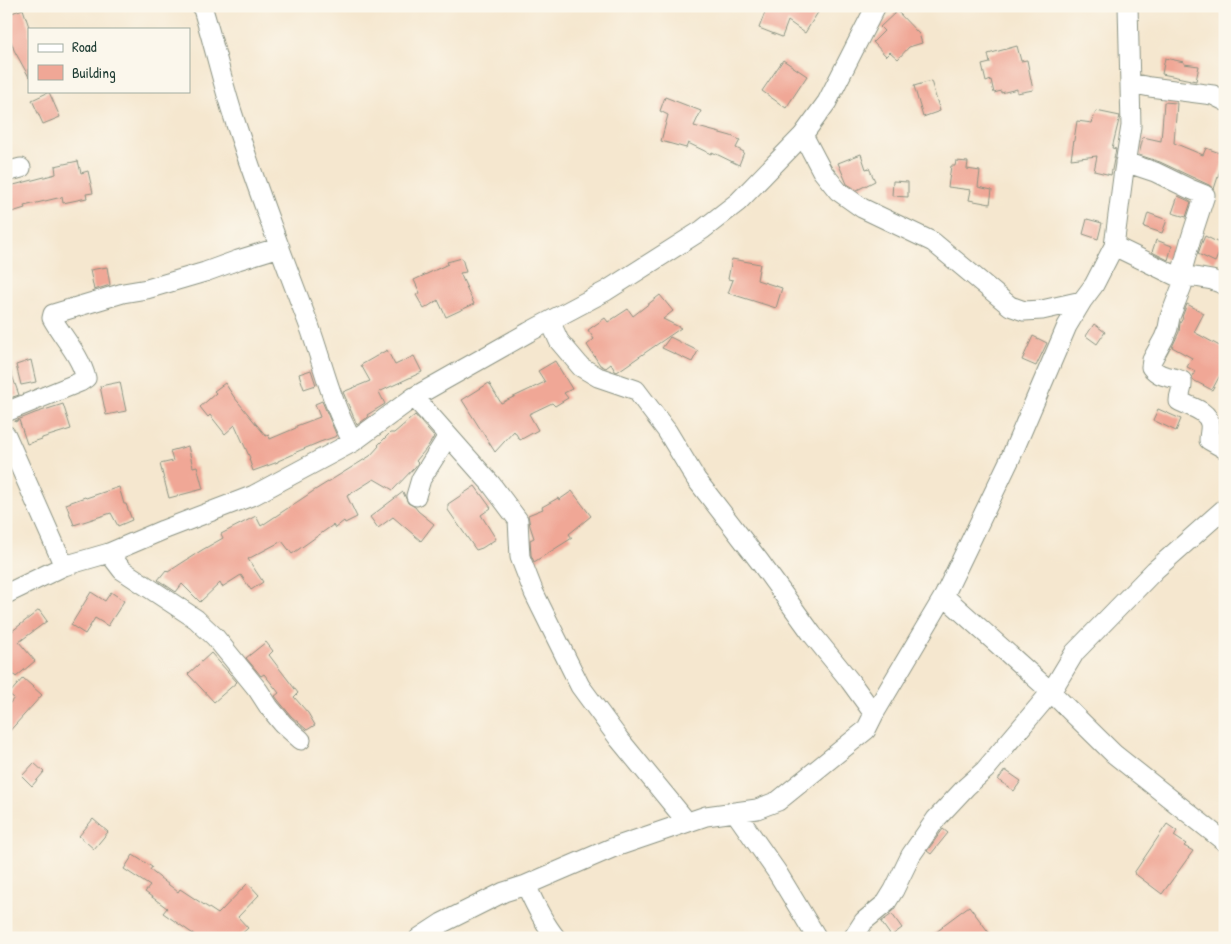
<svg xmlns="http://www.w3.org/2000/svg" width="1231" height="944" viewBox="0 0 1231 944" font-family="'Patrick Hand',sans-serif">
	<style>
		.building { fill: #f0a796 }
		.lines { fill: none; stroke-linecap: round; stroke-linejoin: round }
		.minor-casing { stroke: #8a9282; stroke-width: 21 }
		.minor { stroke: #fff; stroke-width: 19 }
	</style>
	<rect width="100%" height="100%" fill="#fbf7ec"/>
	<filter id="ink" filterUnits="userSpaceOnUse"><feTurbulence type="fractalNoise" baseFrequency=".02" numOctaves="2"/><feDisplacementMap in="SourceGraphic" scale="10" xChannelSelector="R" yChannelSelector="G"/><feConvolveMatrix kernelMatrix="1 2 1 2 8 2 1 2 1" color-interpolation-filters="sRGB"/></filter>
	<filter id="wash" filterUnits="userSpaceOnUse"><feTurbulence type="fractalNoise" baseFrequency=".0096" numOctaves="4" result="noise"/><feDisplacementMap in="SourceGraphic" scale="20" xChannelSelector="R" yChannelSelector="G"/><feGaussianBlur stdDeviation="1.12" result="paint"/><feColorMatrix in="noise" values="0 0 0 0 0 0 0 0 0 0 0 0 0 0 0 0 0 1.4 0 .05"/><feComposite in="paint" operator="in"/></filter>
	<g filter="url(#wash)">
		<rect width="100%" height="100%" fill="#f5e7cf"/>
		<g id="blocks">
			<path class="building" d="M 765,6 L 822,6 L 805,33 L 788,21 L 782,37 L 759,28 L 767,7 Z
				M 23,9 L 29,27 L 29,77 L 14,50 L 11,41 L 6,44 L 6,15 Z
				M 897,11 L 919,34 L 922,43 L 909,47 L 898,59 L 890,52 L 886,56 L 873,42 L 884,31 L 880,27 Z
				M 1017,46 L 1021,61 L 1027,60 L 1033,90 L 1017,93 L 1017,89 L 1001,93 L 1001,91 L 994,93 L 991,80 L 986,82 L 982,65 L 990,63 L 988,54 Z
				M 1165,58 L 1184,62 L 1184,64 L 1199,66 L 1196,81 L 1162,74 Z
				M 783,60 L 807,76 L 786,108 L 762,91 Z
				M 931,81 L 940,111 L 923,117 L 914,86 Z
				M 49,92 L 60,117 L 43,124 L 32,100 Z
				M 665,97 L 701,111 L 694,126 L 731,136 L 740,140 L 736,148 L 744,152 L 739,165 L 712,152 L 711,154 L 688,143 L 686,148 L 661,141 L 668,115 L 660,111 Z
				M 1164,102 L 1177,103 L 1174,143 L 1203,155 L 1206,148 L 1225,155 L 1214,189 L 1209,185 L 1160,162 L 1139,155 L 1143,137 L 1161,141 Z
				M 1096,111 L 1120,116 L 1112,148 L 1116,149 L 1111,175 L 1094,171 L 1097,156 L 1071,159 L 1077,121 L 1092,123 Z
				M 861,154 L 866,169 L 869,168 L 875,181 L 857,190 L 847,184 L 838,163 Z
				M 78,161 L 81,173 L 88,171 L 93,193 L 86,194 L 87,198 L 63,203 L 62,197 L 24,206 L 25,208 L 12,212 L 6,187 L 56,174 L 55,166 Z
				M 956,161 L 968,162 L 967,169 L 980,171 L 978,187 L 992,190 L 990,204 L 969,200 L 971,190 L 948,187 L 951,166 L 955,166 Z
				M 893,181 L 908,182 L 908,197 L 892,196 Z
				M 1178,196 L 1191,202 L 1186,217 L 1172,213 Z
				M 1148,213 L 1167,220 L 1162,233 L 1144,227 Z
				M 1087,219 L 1102,223 L 1098,239 L 1083,234 Z
				M 1205,236 L 1223,245 L 1215,262 L 1198,254 L 1201,245 Z
				M 1156,240 L 1172,246 L 1168,260 L 1152,252 Z
				M 462,258 L 466,272 L 460,273 L 474,304 L 446,317 L 438,300 L 424,309 L 416,295 L 420,293 L 414,280 L 448,264 L 447,262 Z
				M 732,259 L 760,264 L 757,280 L 782,288 L 776,308 L 728,293 L 733,280 L 728,279 Z
				M 107,267 L 110,285 L 94,290 L 90,270 Z
				M 660,295 L 673,311 L 663,319 L 681,328 L 617,372 L 615,371 L 611,364 L 606,368 L 600,365 L 587,345 L 594,339 L 588,330 L 605,318 L 608,322 L 628,309 L 633,316 Z
				M 1187,304 L 1204,313 L 1194,332 L 1225,349 L 1225,366 L 1212,390 L 1193,380 L 1192,377 L 1195,371 L 1187,367 L 1192,358 L 1172,347 L 1179,332 L 1180,323 L 1183,318 L 1182,317 Z
				M 1094,324 L 1105,332 L 1097,344 L 1086,336 Z
				M 1033,336 L 1047,343 L 1036,366 L 1022,360 Z
				M 670,337 L 698,351 L 692,362 L 662,348 Z
				M 387,350 L 395,365 L 414,356 L 422,372 L 379,392 L 385,404 L 367,415 L 368,417 L 357,425 L 343,392 L 370,381 L 361,365 Z
				M 31,360 L 36,382 L 21,385 L 16,365 Z
				M 555,361 L 572,389 L 564,393 L 568,398 L 555,406 L 552,403 L 529,414 L 538,430 L 520,440 L 514,431 L 495,452 L 462,400 L 489,383 L 501,403 L 545,382 L 538,371 Z
				M 6,364 L 8,364 L 19,395 L 7,399 L 6,396 Z
				M 311,370 L 316,385 L 304,389 L 299,374 Z
				M 120,382 L 126,411 L 106,415 L 100,386 Z
				M 225,383 L 234,397 L 266,436 L 269,435 L 270,439 L 296,428 L 296,426 L 320,417 L 315,404 L 322,401 L 337,436 L 320,442 L 294,453 L 294,454 L 278,461 L 278,462 L 253,471 L 249,459 L 250,458 L 235,425 L 225,434 L 210,415 L 208,417 L 200,407 L 216,393 L 214,391 Z
				M 63,404 L 71,429 L 42,438 L 42,439 L 27,444 L 19,420 L 15,422 L 15,421 L 35,413 Z
				M 1158,409 L 1181,419 L 1176,431 L 1153,420 Z
				M 415,415 L 434,437 L 426,449 L 416,461 L 418,463 L 415,467 L 393,490 L 374,479 L 347,496 L 357,517 L 345,523 L 344,521 L 335,528 L 333,525 L 292,554 L 282,541 L 248,559 L 263,582 L 251,590 L 241,575 L 222,587 L 220,583 L 200,602 L 182,584 L 176,592 L 158,580 L 166,570 L 168,572 L 202,550 L 223,538 L 221,534 L 256,516 L 261,526 L 315,490 L 370,456 L 379,446 L 378,445 L 390,433 L 394,433 Z
				M 188,446 L 193,467 L 197,466 L 203,489 L 169,498 L 160,464 L 173,461 L 170,451 Z
				M 475,486 L 491,508 L 481,515 L 496,539 L 482,548 L 476,550 L 448,510 L 448,504 Z
				M 119,487 L 124,504 L 126,504 L 132,520 L 118,526 L 111,513 L 74,525 L 66,504 L 85,497 L 86,498 Z
				M 572,491 L 591,516 L 569,534 L 572,538 L 534,562 L 531,555 L 530,540 L 534,538 L 530,526 L 528,515 L 543,509 L 542,507 L 558,498 L 559,500 Z
				M 403,492 L 408,503 L 415,507 L 418,511 L 434,524 L 421,541 L 393,517 L 378,528 L 370,517 Z
				M 91,592 L 105,601 L 111,592 L 124,601 L 108,626 L 95,618 L 85,634 L 71,625 Z
				M 39,610 L 47,621 L 19,642 L 35,661 L 16,677 L 6,665 L 6,626 L 11,632 Z
				M 266,642 L 273,651 L 269,655 L 298,693 L 294,697 L 308,713 L 315,725 L 307,730 L 291,716 L 278,700 L 275,696 L 279,693 L 264,674 L 261,676 L 246,658 Z
				M 211,653 L 237,682 L 214,702 L 188,674 Z
				M 23,678 L 42,695 L 6,735 L 6,708 L 14,698 L 9,694 Z
				M 34,763 L 44,772 L 32,786 L 22,776 Z
				M 1005,770 L 1021,781 L 1014,791 L 998,780 Z
				M 93,819 L 108,832 L 94,849 L 79,836 Z
				M 1167,824 L 1177,831 L 1174,836 L 1186,844 L 1184,846 L 1193,851 L 1162,894 L 1134,873 Z
				M 943,829 L 948,833 L 931,854 L 927,851 Z
				M 133,855 L 152,867 L 150,870 L 178,892 L 180,889 L 218,914 L 248,883 L 259,895 L 238,917 L 248,928 L 237,938 L 199,938 L 163,913 L 167,908 L 145,892 L 150,886 L 124,869 Z
				M 969,906 L 993,938 L 928,938 L 943,927 L 942,926 Z
				M 892,914 L 902,928 L 891,936 L 881,922 Z"/>
		</g>
	</g>
	<g filter="url(#ink)">
		<use href="#blocks" fill-opacity="0" stroke="#8a9282" stroke-width="1"/>
		<g class="lines">
			<defs>
				<path id="minor" d="M 202,6 C 213,41 221,77 232,112 C 255,184 282,255 309,325 C 323,364 332,406 353,442
					M 1130,83 L 1150,87 L 1213,95 L 1225,101
					M 803,135 L 822,171 L 838,191 L 862,208 L 933,242 L 1010,306 L 1024,311 L 1042,310 L 1082,301
					M 1125,162 L 1155,172 L 1190,189 L 1205,195 L 1191,238 L 1180,278 L 1182,286 L 1170,317 L 1168,328 L 1164,338 L 1152,360 L 1151,367 C 1161,379 1170,375 1182,381 C 1183,391 1179,392 1179,401 C 1190,407 1208,410 1210,424 C 1211,429 1209,434 1209,440 L 1225,449
					M 6,172 L 21,168
					M 1114,246 L 1180,278 L 1195,277 L 1212,280 L 1225,285
					M 550,321 L 559,341 L 581,367 L 598,377 L 636,390 L 667,431 L 696,479 L 760,562 L 812,634 L 850,681 L 874,714
					M 414,397 L 491,484 L 518,520 L 520,557 L 534,593 L 580,686 L 619,739 L 687,822
					M 6,412 L 80,382 L 86,378 C 80,355 63,338 52,318 L 53,314 L 123,293 L 147,289 L 205,272 L 238,260 L 280,247
					M 6,435 L 64,566
					M 416,496 L 421,479 L 448,436
					M 109,553 L 122,570 L 196,619 L 215,637 L 258,690 L 269,707 L 283,724 L 301,740
					M 6,594 L 64,566 L 109,553 L 163,530 L 254,495 L 353,442 L 414,397 L 529,332 L 606,291 L 702,230 L 738,202 L 803,135 L 827,102 L 876,6
					M 944,596 L 1051,692 L 1114,754 L 1225,842
					M 735,812 L 777,872 L 817,938
					M 526,885 C 534,903 543,922 556,938
					M 419,938 L 442,923 L 504,892 L 526,885 L 612,848 L 706,816 L 757,809 L 778,801 L 866,730 L 874,714 L 944,596 L 1010,459 L 1067,326 L 1082,301 L 1094,285 L 1114,246 L 1123,177 L 1131,126 L 1128,6
					M 853,938 L 864,921 L 886,903 L 894,890 L 911,855 L 936,819 L 966,787 L 985,770 L 1051,692 L 1075,652 L 1155,570 L 1225,508"/>
			</defs>
			<use href="#minor" class="minor-casing"/>
			<use href="#minor" class="minor"/>
		</g>
	</g>
	<rect width="1231" height="944" fill="none" stroke="#fbf7ec" stroke-width="25"/>
	<rect x="28" y="28" width="162" height="65" fill="#fbf7ec" stroke="#a3ada2"/>
	<rect x="38" y="44" width="25" height="8" fill="#ffffff" stroke="#a3ada2"/>
	<text x="72" y="52" font-size="15" fill="#1f3d34">Road</text>
	<rect x="38" y="65" width="25" height="15" fill="#f0a796" stroke="#a3ada2"/>
	<text x="72" y="78" font-size="15" fill="#1f3d34">Building</text>
</svg>
